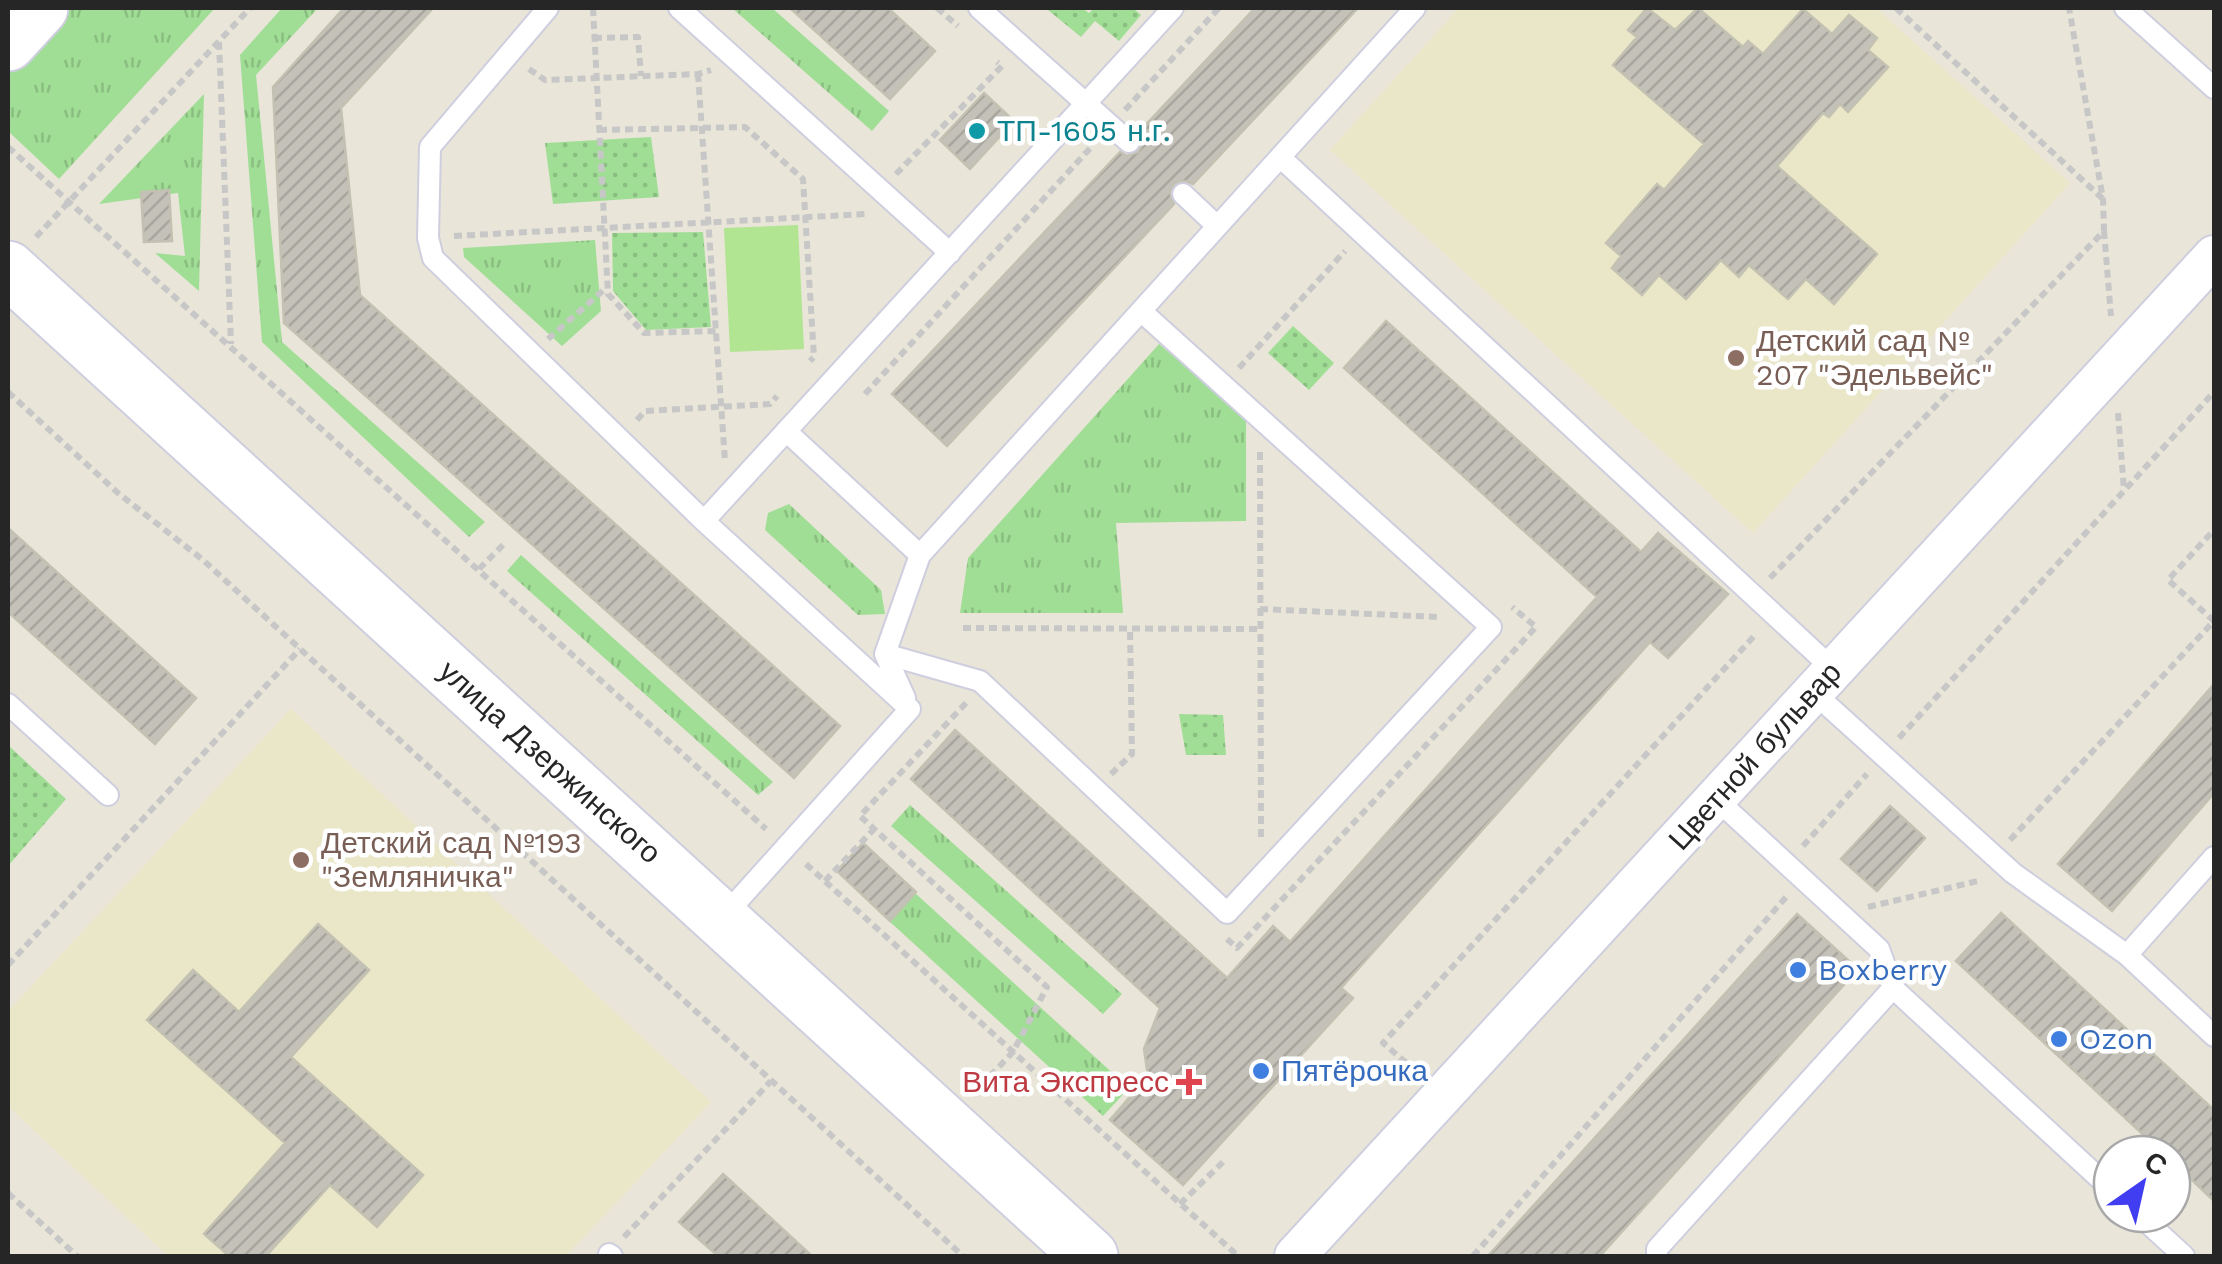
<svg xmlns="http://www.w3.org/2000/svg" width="2222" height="1264" viewBox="0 0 2222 1264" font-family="'Work Sans',sans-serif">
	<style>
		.education { fill: #eae6c8 }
		.grass { fill: url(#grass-tufts) }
		.park { fill: url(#park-dots) }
		.pitch { fill: #b1e592 }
		.building { fill: url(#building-hatch); stroke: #c3c1b2; stroke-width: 2.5 }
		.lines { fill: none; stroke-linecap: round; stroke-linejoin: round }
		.lane-casing { stroke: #cecedf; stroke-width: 24 }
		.street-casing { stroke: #cecedf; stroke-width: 44 }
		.secondary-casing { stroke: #cecedf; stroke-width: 59 }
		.path { stroke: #c7c7c7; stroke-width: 6; stroke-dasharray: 8 5; stroke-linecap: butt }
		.lane { stroke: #fff; stroke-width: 20 }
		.street { stroke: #fff; stroke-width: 40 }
		.secondary { stroke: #fff; stroke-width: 55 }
		.culture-dot { fill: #0f9aa8; stroke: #fff; stroke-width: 4 }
		.education-dot { fill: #8d6e63; stroke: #fff; stroke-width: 4 }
		.shop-dot { fill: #3f7fe0; stroke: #fff; stroke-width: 4 }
		.health-dot { fill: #e0444e; stroke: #fff; stroke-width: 4 }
		.labels { text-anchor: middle; stroke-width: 9; stroke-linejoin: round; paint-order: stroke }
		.culture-label { font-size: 30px; fill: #0d838f; stroke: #fff; text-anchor: start }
		.education-label { font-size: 30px; fill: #785e54; stroke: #fff; text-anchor: start }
		.street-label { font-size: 30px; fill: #262626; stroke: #fff }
		.shop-label { font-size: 30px; fill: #366cbe; stroke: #fff; text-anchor: start }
		.health-label { font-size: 30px; fill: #be3a42; stroke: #fff; text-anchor: end }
	</style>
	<defs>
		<pattern id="grass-tufts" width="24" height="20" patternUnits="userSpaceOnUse" patternTransform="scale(2.5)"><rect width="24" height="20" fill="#a0de96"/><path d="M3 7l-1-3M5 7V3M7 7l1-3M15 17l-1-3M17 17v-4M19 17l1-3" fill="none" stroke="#8abe81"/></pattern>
		<pattern id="park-dots" width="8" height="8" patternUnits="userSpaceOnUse" patternTransform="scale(2.5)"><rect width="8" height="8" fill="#a0de96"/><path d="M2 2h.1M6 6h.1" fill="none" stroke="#8abe81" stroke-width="1.8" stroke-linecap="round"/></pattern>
		<pattern id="building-hatch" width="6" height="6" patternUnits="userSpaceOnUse" patternTransform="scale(2.5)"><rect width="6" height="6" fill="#c4c1b8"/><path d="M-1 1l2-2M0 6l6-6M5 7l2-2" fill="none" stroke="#a8a69e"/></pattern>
	</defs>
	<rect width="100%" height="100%" fill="#e9e5d8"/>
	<path class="education" d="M 1459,8 L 1876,8 L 2070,183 L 1753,533 L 1330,150 Z
		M 291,709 L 711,1102 L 566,1256 L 168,1256 L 8,1106 L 8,1011 Z"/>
	<path class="grass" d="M 49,8 L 215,8 L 59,179 L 8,131 L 8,53 Z
		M 282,8 L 318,8 L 256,75 L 282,342 L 485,522 L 469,537 L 262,342 L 240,55 Z
		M 732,8 L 772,8 L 889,111 L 872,131 Z
		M 204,94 L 199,291 L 155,253 L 185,256 L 178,193 L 99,204 Z
		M 595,240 L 601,311 L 562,346 L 464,257 L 463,248 Z
		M 1159,344 L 1246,417 L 1246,521 L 1116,523 L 1123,613 L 960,613 L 968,558 Z
		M 789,504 L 881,590 L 885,614 L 858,615 L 765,530 L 768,513 Z
		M 521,555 L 773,782 L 758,795 L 507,571 Z
		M 910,805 L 1122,994 L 1103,1014 L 891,826 Z
		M 904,883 L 1129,1088 L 1103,1116 L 878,911 Z"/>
	<path class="park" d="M 1050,8 L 1082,8 L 1089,13 L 1094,8 L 1133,8 L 1141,15 L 1119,41 L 1095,21 L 1081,37 L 1048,10 Z
		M 651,137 L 659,197 L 553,204 L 545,143 Z
		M 703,232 L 711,327 L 646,330 L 613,291 L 612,233 Z
		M 1293,326 L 1334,363 L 1309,390 L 1268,353 Z
		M 1179,714 L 1223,715 L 1226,755 L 1186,755 Z
		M 8,745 L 66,799 L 8,866 Z"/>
	<path class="pitch" d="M 798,225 L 804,349 L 730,352 L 724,228 Z"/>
	<path class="building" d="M 344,8 L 433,8 L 341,108 L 360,295 L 840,726 L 794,778 L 284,323 L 273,87 Z
		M 790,8 L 888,8 L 935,51 L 890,99 Z
		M 1255,8 L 1358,8 L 1193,184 L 1185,181 L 1174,184 L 1170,192 L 1174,204 L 947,446 L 892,394 L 1120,152 L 1127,156 L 1138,152 L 1143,144 L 1139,132 Z
		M 1647,8 L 1675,30 L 1698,8 L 1743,47 L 1748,41 L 1763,54 L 1803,9 L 1832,34 L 1849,15 L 1877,38 L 1868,50 L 1888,67 L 1848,112 L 1840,104 L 1829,117 L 1823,113 L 1777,166 L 1877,254 L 1834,304 L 1806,279 L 1788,299 L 1749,265 L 1739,277 L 1721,260 L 1686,299 L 1659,275 L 1642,295 L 1612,268 L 1621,256 L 1606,243 L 1657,184 L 1664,190 L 1704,144 L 1613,65 L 1637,37 L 1628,30 Z
		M 984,93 L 1014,121 L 970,169 L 940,140 Z
		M 169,190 L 172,241 L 144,242 L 141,192 Z
		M 1386,321 L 1641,552 L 1658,533 L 1728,594 L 1668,658 L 1650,642 L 1341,988 L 1353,998 L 1183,1185 L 1110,1120 L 1148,1076 L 1144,1049 L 1160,1008 L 911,779 L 955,730 L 1227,978 L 1273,926 L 1290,942 L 1597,597 L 1344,368 Z
		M 8,528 L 196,698 L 155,744 L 8,612 Z
		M 2214,684 L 2214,793 L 2112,911 L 2058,864 Z
		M 1890,806 L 1925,838 L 1877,891 L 1841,859 Z
		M 863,843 L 916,892 L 890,921 L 837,871 Z
		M 2001,913 L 2214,1110 L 2214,1201 L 2172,1161 L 2172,1154 L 2164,1154 L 1956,961 Z
		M 1797,914 L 1858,969 L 1600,1256 L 1488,1256 Z
		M 318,924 L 369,970 L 291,1057 L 423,1175 L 377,1227 L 330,1185 L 266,1256 L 229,1256 L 204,1234 L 285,1143 L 147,1020 L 193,970 L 239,1012 Z
		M 723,1174 L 812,1256 L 718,1256 L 679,1222 Z"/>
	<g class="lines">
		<defs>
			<path id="lane" d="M 548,8 L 430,147 L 428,238 L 433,258 L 704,521 L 910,709
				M 679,8 L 950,253
				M 979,8 L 1129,142
				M 2125,8 L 2214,88
				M 1280,157 L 1834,670
				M 1183,194 L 1217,226
				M 786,431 L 920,555
				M 704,521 L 1173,8
				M 885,654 L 980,681 L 1227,913 L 1491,627 L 1141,311
				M 1813,692 L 2013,873 L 2127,955 L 2214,1036
				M 905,698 L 885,654 L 920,555 L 1415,8
				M 8,704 L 108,795
				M 1716,799 L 1879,949 L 1893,988 L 2112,1190
				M 724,916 L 910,709
				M 2127,955 L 2214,857
				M 2138,1214 L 2184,1256
				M 609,1254 L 612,1256
				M 1657,1256 L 1657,1249 L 1893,988"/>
			<path id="street" d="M 1295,1256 L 2214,256"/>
			<path id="secondary" d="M 8,43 L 40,8
				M 8,269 L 1090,1256"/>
		</defs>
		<use href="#lane" class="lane-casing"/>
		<use href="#street" class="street-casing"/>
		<use href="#secondary" class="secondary-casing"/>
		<path class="path" d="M 593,8 L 608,294 L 644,333 L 717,331
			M 937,8 L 958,26
			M 1896,8 L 2103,199
			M 594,38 L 638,37 L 641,76
			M 219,42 L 231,344
			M 529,69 L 545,80 L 698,74 L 711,70
			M 698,74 L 725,461
			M 1125,110 L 1219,8
			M 599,130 L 745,127 L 803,179 L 814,357 L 810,361
			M 8,147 L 766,829
			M 896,174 L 1002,66 L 997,62
			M 2104,231 L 2111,316
			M 454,236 L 866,214
			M 36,237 L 250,8
			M 548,339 L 606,288
			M 1239,368 L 1345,251
			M 8,392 L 118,493 L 203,560 L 963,1256
			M 865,394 L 1093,145
			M 2118,413 L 2124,490
			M 637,420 L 645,411 L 770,404 L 777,396
			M 1260,452 L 1261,840
			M 479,569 L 504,544
			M 1770,578 L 2104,231 L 2103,199 L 2069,8
			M 1260,609 L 1439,617
			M 963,628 L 1260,629
			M 966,703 L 860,816 L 1047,987 L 1013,1052 L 975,1092
			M 1899,738 L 2214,392
			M 1111,774 L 1132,754 L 1130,629
			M 2010,840 L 2214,621 L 2168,580 L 2214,530
			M 1803,846 L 1867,774
			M 806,864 L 1238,1256
			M 825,881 L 874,829
			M 1868,907 L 1982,880
			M 1227,939 L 1237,948 L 1536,627 L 1512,607
			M 8,965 L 300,649
			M 1416,1071 L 1383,1043 L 1756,634
			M 8,1193 L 77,1256
			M 1180,1204 L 1225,1160
			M 624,1237 L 771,1081
			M 1473,1256 L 1787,896"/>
		<use href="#lane" class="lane"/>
		<use href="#street" class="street"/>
		<use href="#secondary" class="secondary"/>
	</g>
	<circle class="culture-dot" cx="977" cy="131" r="10"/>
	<g class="education-dot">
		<circle cx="1736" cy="358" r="10"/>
		<circle cx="301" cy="860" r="10"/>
	</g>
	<g class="shop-dot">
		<circle cx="1798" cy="970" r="10"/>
		<circle cx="2059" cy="1039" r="10"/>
		<circle cx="1261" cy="1071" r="10"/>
	</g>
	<path class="health-dot" d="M1184 1067h10v10h10v10h-10v10h-10v-10h-10v-10h10z"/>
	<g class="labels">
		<g class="culture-label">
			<text x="997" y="141">ТП-1605 н.г.</text>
		</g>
		<g class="education-label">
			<text x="1756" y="351">Детский сад №<tspan x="1756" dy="34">207 "Эдельвейс"</tspan></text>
			<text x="321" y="853">Детский сад №193<tspan x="321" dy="34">"Земляничка"</tspan></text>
		</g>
		<g class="street-label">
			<text transform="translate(1755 756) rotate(-48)" y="10">Цветной бульвар</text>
			<text transform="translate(550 762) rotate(42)" y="10">улица Дзержинского</text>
		</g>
		<g class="shop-label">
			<text x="1818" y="980">Boxberry</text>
			<text x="2079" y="1049">Ozon</text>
			<text x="1281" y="1081">Пятёрочка</text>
		</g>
		<g class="health-label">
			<text x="1169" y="1092">Вита Экспресс</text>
		</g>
	</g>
	<rect width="2222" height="1264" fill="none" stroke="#262626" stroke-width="20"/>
	<g transform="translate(2142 1184) rotate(34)"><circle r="48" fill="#ffffff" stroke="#a8a8a8" stroke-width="2.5"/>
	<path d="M0-8L18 38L0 25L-18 38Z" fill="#403ef0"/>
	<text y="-15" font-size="28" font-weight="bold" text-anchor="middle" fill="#262626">С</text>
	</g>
</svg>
